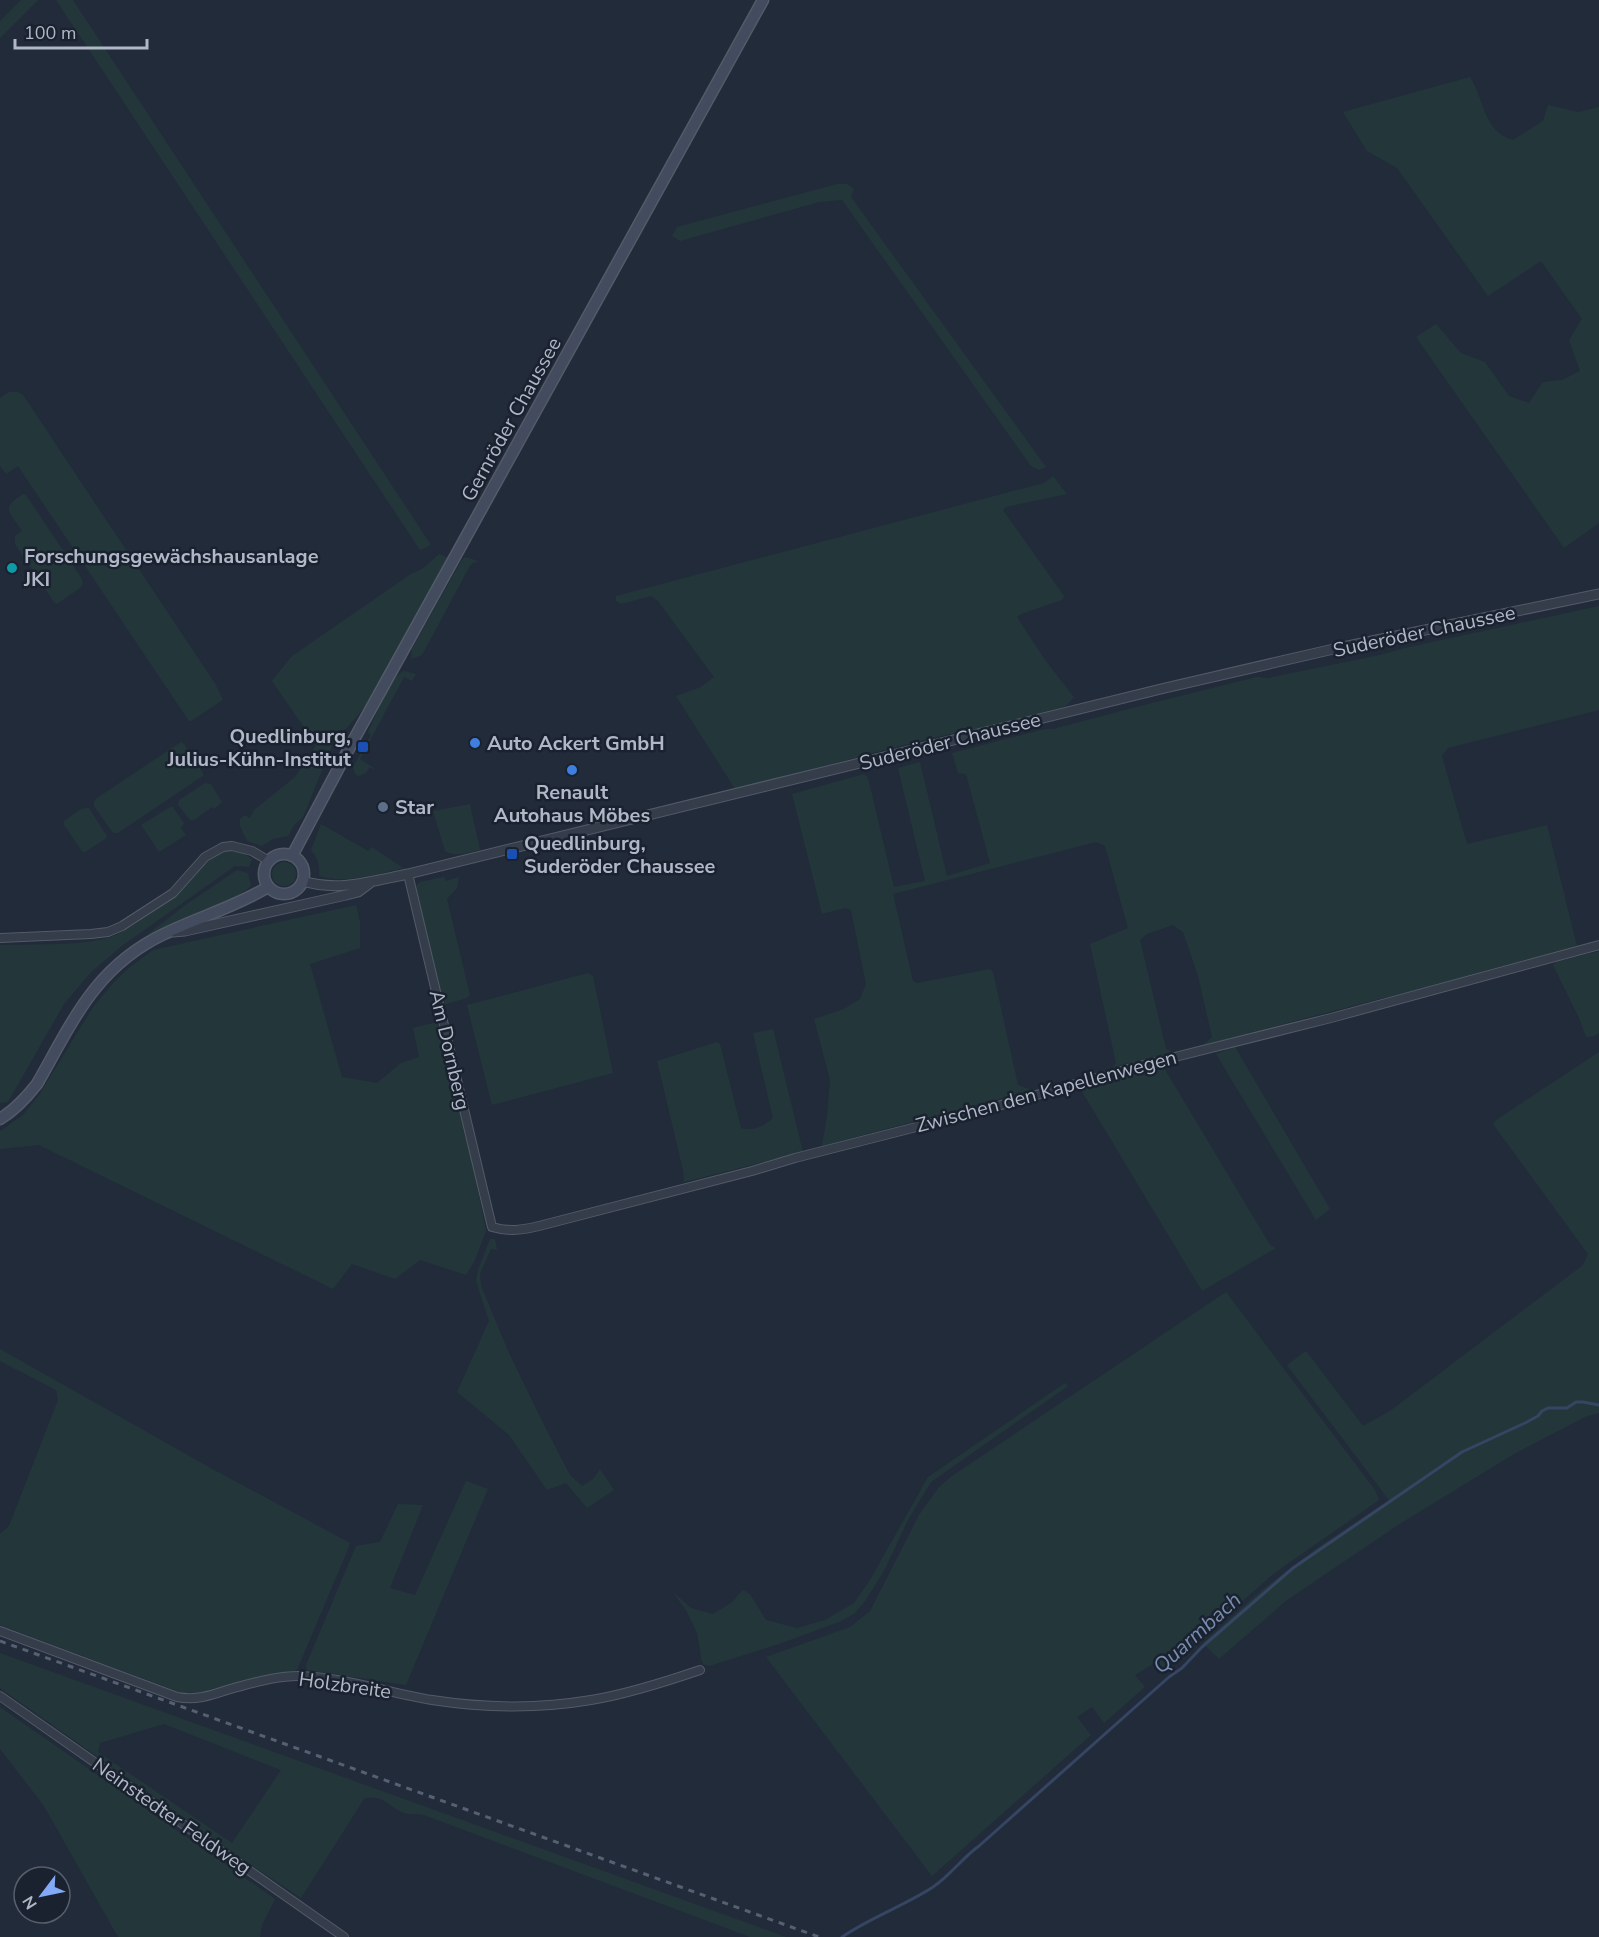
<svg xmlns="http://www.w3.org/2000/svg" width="1599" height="1937" viewBox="0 0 1599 1937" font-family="'Nunito Sans',sans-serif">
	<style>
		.green { fill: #23373b; fill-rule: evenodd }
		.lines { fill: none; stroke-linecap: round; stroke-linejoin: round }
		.stream { stroke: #354562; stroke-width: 3 }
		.minor-casing { stroke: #535a68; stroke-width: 10 }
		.tertiary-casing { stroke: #535a68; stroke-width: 11 }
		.secondary-casing { stroke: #535a68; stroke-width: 13 }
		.minor { stroke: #353d4b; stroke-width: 8 }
		.tertiary { stroke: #353d4b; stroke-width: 9 }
		.secondary { stroke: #434b5e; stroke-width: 10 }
		.rail { stroke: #576072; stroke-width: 3; stroke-dasharray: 6 6; stroke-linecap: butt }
		.culture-dot { fill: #0f9aa8; stroke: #1b222f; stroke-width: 2 }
		.shop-dot { fill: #3f7fe0; stroke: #1b222f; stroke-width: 2 }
		.transit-dot { fill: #1a4fb4; stroke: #1b222f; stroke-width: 2 }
		.service-dot { fill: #5c6f8a; stroke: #1b222f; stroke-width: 2 }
		.labels { text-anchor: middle; stroke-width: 5; stroke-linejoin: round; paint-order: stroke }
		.street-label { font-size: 20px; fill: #b0b7c7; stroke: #1b222f }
		.poi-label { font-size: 20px; font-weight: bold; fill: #b0b7c7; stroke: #1b222f; text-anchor: start }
		.water-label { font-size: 21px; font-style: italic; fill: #788caf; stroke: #1b222f }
	</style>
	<rect width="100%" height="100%" fill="#222b3a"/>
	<path class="green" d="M 21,0 L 38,0 L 0,38 L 0,21 Z
		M 56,0 L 73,0 L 431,545 L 420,550 Z
		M 1470,77 C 1484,98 1483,132 1513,140 L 1543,121 L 1548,105 L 1578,112 L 1599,107 L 1599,523 L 1564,548 L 1416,337 L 1436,324 L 1461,353 L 1485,362 L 1509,396 L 1529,403 L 1543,382 L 1562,380 L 1580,371 L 1569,340 L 1582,319 L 1541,261 L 1488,296 L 1397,168 L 1367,151 L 1343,112 Z
		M 837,184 L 847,184 L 854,189 L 851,197 L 1046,467 L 1039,470 L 1031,466 L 842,200 L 819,202 L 680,241 L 672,236 L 677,227 Z
		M 9,392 L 18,392 L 23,395 L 216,685 L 223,700 L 191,721 L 189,721 L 18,466 L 6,474 L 0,466 L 0,398 Z
		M 1053,476 L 1067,494 L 1006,507 L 1003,510 L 1064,596 L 1062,600 L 1021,614 L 1017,617 L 1045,660 L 1074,697 L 1066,706 L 1000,724 L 931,738 L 735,789 L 676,696 L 701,687 L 714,677 L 658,601 L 651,596 L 621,604 L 616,601 L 616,596 L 1044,483 Z
		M 23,494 L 26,495 L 82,579 L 83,584 L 80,588 L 57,604 L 54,602 L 15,544 L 15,536 L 22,531 C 9,511 0,509 23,494 Z
		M 439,554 L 449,558 L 370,701 L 346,729 L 338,731 L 303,817 L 294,825 L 288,836 L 273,839 L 262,846 L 247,841 L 240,826 L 240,819 L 245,815 L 250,818 L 254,810 L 295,777 L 316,745 L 272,681 L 292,656 L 411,574 L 422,569 Z
		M 465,557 L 478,561 L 471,564 L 422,655 L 411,659 L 412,649 L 461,561 Z
		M 1599,606 L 1599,710 L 1448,748 L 1442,756 L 1467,844 L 1547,825 L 1577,946 L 1480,972 L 1481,976 L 1375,1000 L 1203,1045 L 1212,1037 L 1198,976 L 1183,932 L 1173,925 L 1147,934 L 1140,940 L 1166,1049 L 1172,1052 L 1113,1067 L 1116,1063 L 1090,944 L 1128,928 L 1105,846 L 1096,842 L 893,894 L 913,981 L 917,983 L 990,969 L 993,972 L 1018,1085 L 1032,1090 L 822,1146 L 827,1116 L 830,1080 L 814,1019 L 844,1009 L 860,999 L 866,984 L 851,910 L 845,908 L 822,914 L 792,794 L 864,774 L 868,778 L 894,887 L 925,881 L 898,768 L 920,762 L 947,876 L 990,863 L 966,774 L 958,773 L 952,753 L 1045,729 L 1053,729 L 1140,706 L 1257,677 L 1268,678 L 1380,655 L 1405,648 Z
		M 404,671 L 416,674 L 412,681 L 404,677 L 360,759 L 374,768 L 373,769 L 370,767 L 366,773 L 359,776 L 355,774 L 353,767 L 371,735 L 368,732 C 377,716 387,679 404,671 Z
		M 181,742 L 184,744 L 204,775 L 118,833 L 113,833 L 94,806 L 94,802 L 97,798 Z
		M 205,783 L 211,784 L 222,802 L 214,809 L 212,807 L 194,820 L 190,820 L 178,805 L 179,800 Z
		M 470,804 L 480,850 C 469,852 456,858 445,851 L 433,811 Z
		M 172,806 L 184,823 L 181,828 L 186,835 L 159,852 L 141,825 Z
		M 86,808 L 89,808 L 107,836 L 105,839 L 85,852 L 82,851 L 64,825 L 64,821 L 81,809 Z
		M 321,824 L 368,851 L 372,847 L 403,868 C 375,875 347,884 319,876 C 320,865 318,858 311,850 Z
		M 231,851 L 241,852 L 252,859 L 249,867 L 235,866 L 123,945 L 91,972 L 64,1004 L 8,1102 L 0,1103 L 0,945 C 30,944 93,947 118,934 C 138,923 158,910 175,895 C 194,880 205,853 231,851 Z
		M272 874a12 12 0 1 1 24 0a12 12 0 1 1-24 0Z
		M 237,870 L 248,873 L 251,886 C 231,903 204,910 179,920 C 165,926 151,934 138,942 L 184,906 Z
		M 444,877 L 446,881 L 459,877 L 457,888 L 447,899 L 470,995 L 467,998 L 443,1005 L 416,886 L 420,882 Z
		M 356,905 L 360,922 L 360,948 L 310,964 L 342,1077 L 377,1083 L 401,1063 L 419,1057 L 413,1028 L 437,1022 L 468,1140 L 486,1231 L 474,1262 L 466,1275 L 420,1260 L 395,1279 L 352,1264 L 333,1289 L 39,1145 L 0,1149 L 0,1131 L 23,1115 L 39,1095 L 93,1007 L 115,981 L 130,967 L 153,950 Z
		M 1599,951 L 1599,1033 L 1594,1036 L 1586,1037 L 1579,1018 L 1553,965 L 1556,962 Z
		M 588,973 L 593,976 L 613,1073 L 492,1105 L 467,1005 Z
		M 773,1029 L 803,1152 L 684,1182 L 683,1170 L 657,1061 L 717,1042 L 720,1044 L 741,1128 C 752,1132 765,1126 773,1118 L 753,1033 Z
		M 1235,1047 L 1330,1209 L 1316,1220 L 1216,1054 Z
		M 1599,1052 L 1599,1413 L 1587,1416 L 1514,1454 L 1398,1525 L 1287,1600 L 1219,1659 L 1203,1643 L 1263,1589 L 1317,1548 L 1389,1500 L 1287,1365 L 1306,1351 L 1363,1426 L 1390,1411 L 1583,1265 L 1588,1254 L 1493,1124 L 1496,1120 Z
		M 1166,1063 L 1164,1068 L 1270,1245 L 1276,1248 L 1202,1291 L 1081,1090 L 1083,1086 Z
		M 490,1239 L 495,1239 L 497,1250 L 491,1249 L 480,1273 L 481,1286 L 509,1353 L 544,1425 L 570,1475 L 582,1486 L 593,1479 L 600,1469 L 614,1490 L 587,1508 L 566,1483 L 547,1490 L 509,1435 L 457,1392 L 489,1321 L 476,1281 L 478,1270 Z
		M 1226,1292 L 1375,1490 L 1379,1500 L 1273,1574 L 1161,1673 L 1153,1664 L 1135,1675 L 1145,1687 L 1104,1723 L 1092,1707 L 1077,1717 L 1091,1735 L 932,1876 L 766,1657 L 850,1627 L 870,1611 L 919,1515 L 939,1487 L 952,1476 Z
		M 0,1349 L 207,1466 L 350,1543 L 348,1549 L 297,1670 L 207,1692 L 182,1693 L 0,1625 L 0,1534 L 9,1526 L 58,1400 L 56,1390 L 0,1361 Z
		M 1065,1383 L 1068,1386 L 931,1482 L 908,1520 L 884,1571 L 865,1601 L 854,1614 L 839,1622 L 779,1644 L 709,1666 L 705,1665 L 702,1662 L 697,1633 L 687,1612 L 673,1592 L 691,1608 L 713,1614 L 731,1603 L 743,1590 L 750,1594 L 766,1620 L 797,1628 L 825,1620 L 854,1603 L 870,1580 L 928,1477 Z
		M 466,1481 L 488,1489 L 406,1685 L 307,1670 L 306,1665 L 356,1546 L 380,1542 L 398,1504 L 423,1505 L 390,1588 L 415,1595 Z
		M 0,1653 L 786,1937 L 750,1937 L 424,1815 C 418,1814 410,1815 404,1813 C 389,1808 383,1793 364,1799 L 301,1898 L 251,1865 L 0,1688 ZM 164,1724 L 281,1770 L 232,1843 L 98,1752 L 100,1743 Z
		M 0,1707 L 275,1899 L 262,1925 L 260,1937 L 118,1937 L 44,1806 L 0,1749 Z"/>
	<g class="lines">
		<path class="stream" d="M 842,1937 C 871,1917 904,1906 933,1887 C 951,1875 962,1858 979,1846 L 1169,1677 L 1182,1668 L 1202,1647 L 1293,1568 L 1462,1452 L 1525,1423 L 1538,1416 L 1542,1411 L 1548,1408 L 1567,1408 L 1576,1402 L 1583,1402 L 1599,1405"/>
		<defs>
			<path id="minor" d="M 408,874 L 492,1227 C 509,1232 523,1230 539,1226 L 752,1171 L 795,1158 L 987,1109 L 1139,1066 L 1331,1018 L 1599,945
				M 0,938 L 91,934 L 108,932 L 122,926 L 173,893 L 205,857 L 223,847 L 232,846 L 252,851 L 269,861
				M 0,1631 L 177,1697 C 196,1701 212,1695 230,1689 C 253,1683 278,1675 302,1676 C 346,1678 389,1693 432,1700 C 484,1708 538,1709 591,1700 C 628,1694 665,1682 700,1670
				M 0,1696 L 344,1937"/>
			<path id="tertiary" d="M 303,881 C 338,892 373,881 408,874 L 1165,688 L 1338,648 L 1599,594
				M 173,932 L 185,931 L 346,895 L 358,892 L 370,883"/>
			<path id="secondary" d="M264 874a20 20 0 1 1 40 0a20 20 0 1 1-40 0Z
				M 292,856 L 353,741 L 763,0
				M 0,1119 C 15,1110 26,1098 37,1084 C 73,1021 95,967 164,934 C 199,917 235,907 268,887"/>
		</defs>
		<use href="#minor" class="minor-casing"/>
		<use href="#tertiary" class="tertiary-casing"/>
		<use href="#secondary" class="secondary-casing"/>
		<use href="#minor" class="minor"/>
		<use href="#tertiary" class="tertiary"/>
		<use href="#secondary" class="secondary"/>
		<path class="rail" d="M 0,1641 L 819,1937"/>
	</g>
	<circle class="culture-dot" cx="12" cy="568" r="6"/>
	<g class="shop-dot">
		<circle cx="475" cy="743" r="6"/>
		<circle cx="572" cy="770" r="6"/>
	</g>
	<g class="transit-dot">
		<rect x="357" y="741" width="12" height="12" rx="3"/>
		<rect x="506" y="848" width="12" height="12" rx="3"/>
	</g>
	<circle class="service-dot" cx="383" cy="807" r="6"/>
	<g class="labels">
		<g class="street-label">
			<text transform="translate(511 419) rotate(-61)" y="7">Gernröder Chaussee</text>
			<text transform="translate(1424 631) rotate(-12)" y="7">Suderöder Chaussee</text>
			<text transform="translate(950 741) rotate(-14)" y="7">Suderöder Chaussee</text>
			<text transform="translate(450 1050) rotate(77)" y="7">Am Dornberg</text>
			<text transform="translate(1046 1091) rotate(-15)" y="7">Zwischen den Kapellenwegen</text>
			<text transform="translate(345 1685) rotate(8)" y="7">Holzbreite</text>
			<text transform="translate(172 1816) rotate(35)" y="7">Neinstedter Feldweg</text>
		</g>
		<g class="poi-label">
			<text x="24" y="563">Forschungsgewächshausanlage<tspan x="24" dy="23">JKI</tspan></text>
			<text x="351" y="743" text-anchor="end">Quedlinburg,<tspan x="351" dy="23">Julius-Kühn-Institut</tspan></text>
			<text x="487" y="750">Auto Ackert GmbH</text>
			<text x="572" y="799" text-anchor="middle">Renault<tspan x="572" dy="23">Autohaus Möbes</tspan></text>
			<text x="395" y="814">Star</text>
			<text x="524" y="850">Quedlinburg,<tspan x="524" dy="23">Suderöder Chaussee</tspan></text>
		</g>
		<g class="water-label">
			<text transform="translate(1197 1633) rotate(-42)" y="7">Quarmbach</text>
		</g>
	</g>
	<g transform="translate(42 1895) rotate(238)"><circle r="28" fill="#1b222f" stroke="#575e6c" stroke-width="1.5"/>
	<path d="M0-4.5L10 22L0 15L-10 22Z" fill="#83a9f9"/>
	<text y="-9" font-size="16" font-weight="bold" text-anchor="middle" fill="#b0b7c7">N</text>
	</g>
	<path d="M15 39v9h132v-9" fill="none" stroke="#b0b7c7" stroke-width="3"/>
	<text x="24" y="39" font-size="18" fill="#b0b7c7" stroke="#1b222f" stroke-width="4.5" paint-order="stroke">100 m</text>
</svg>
